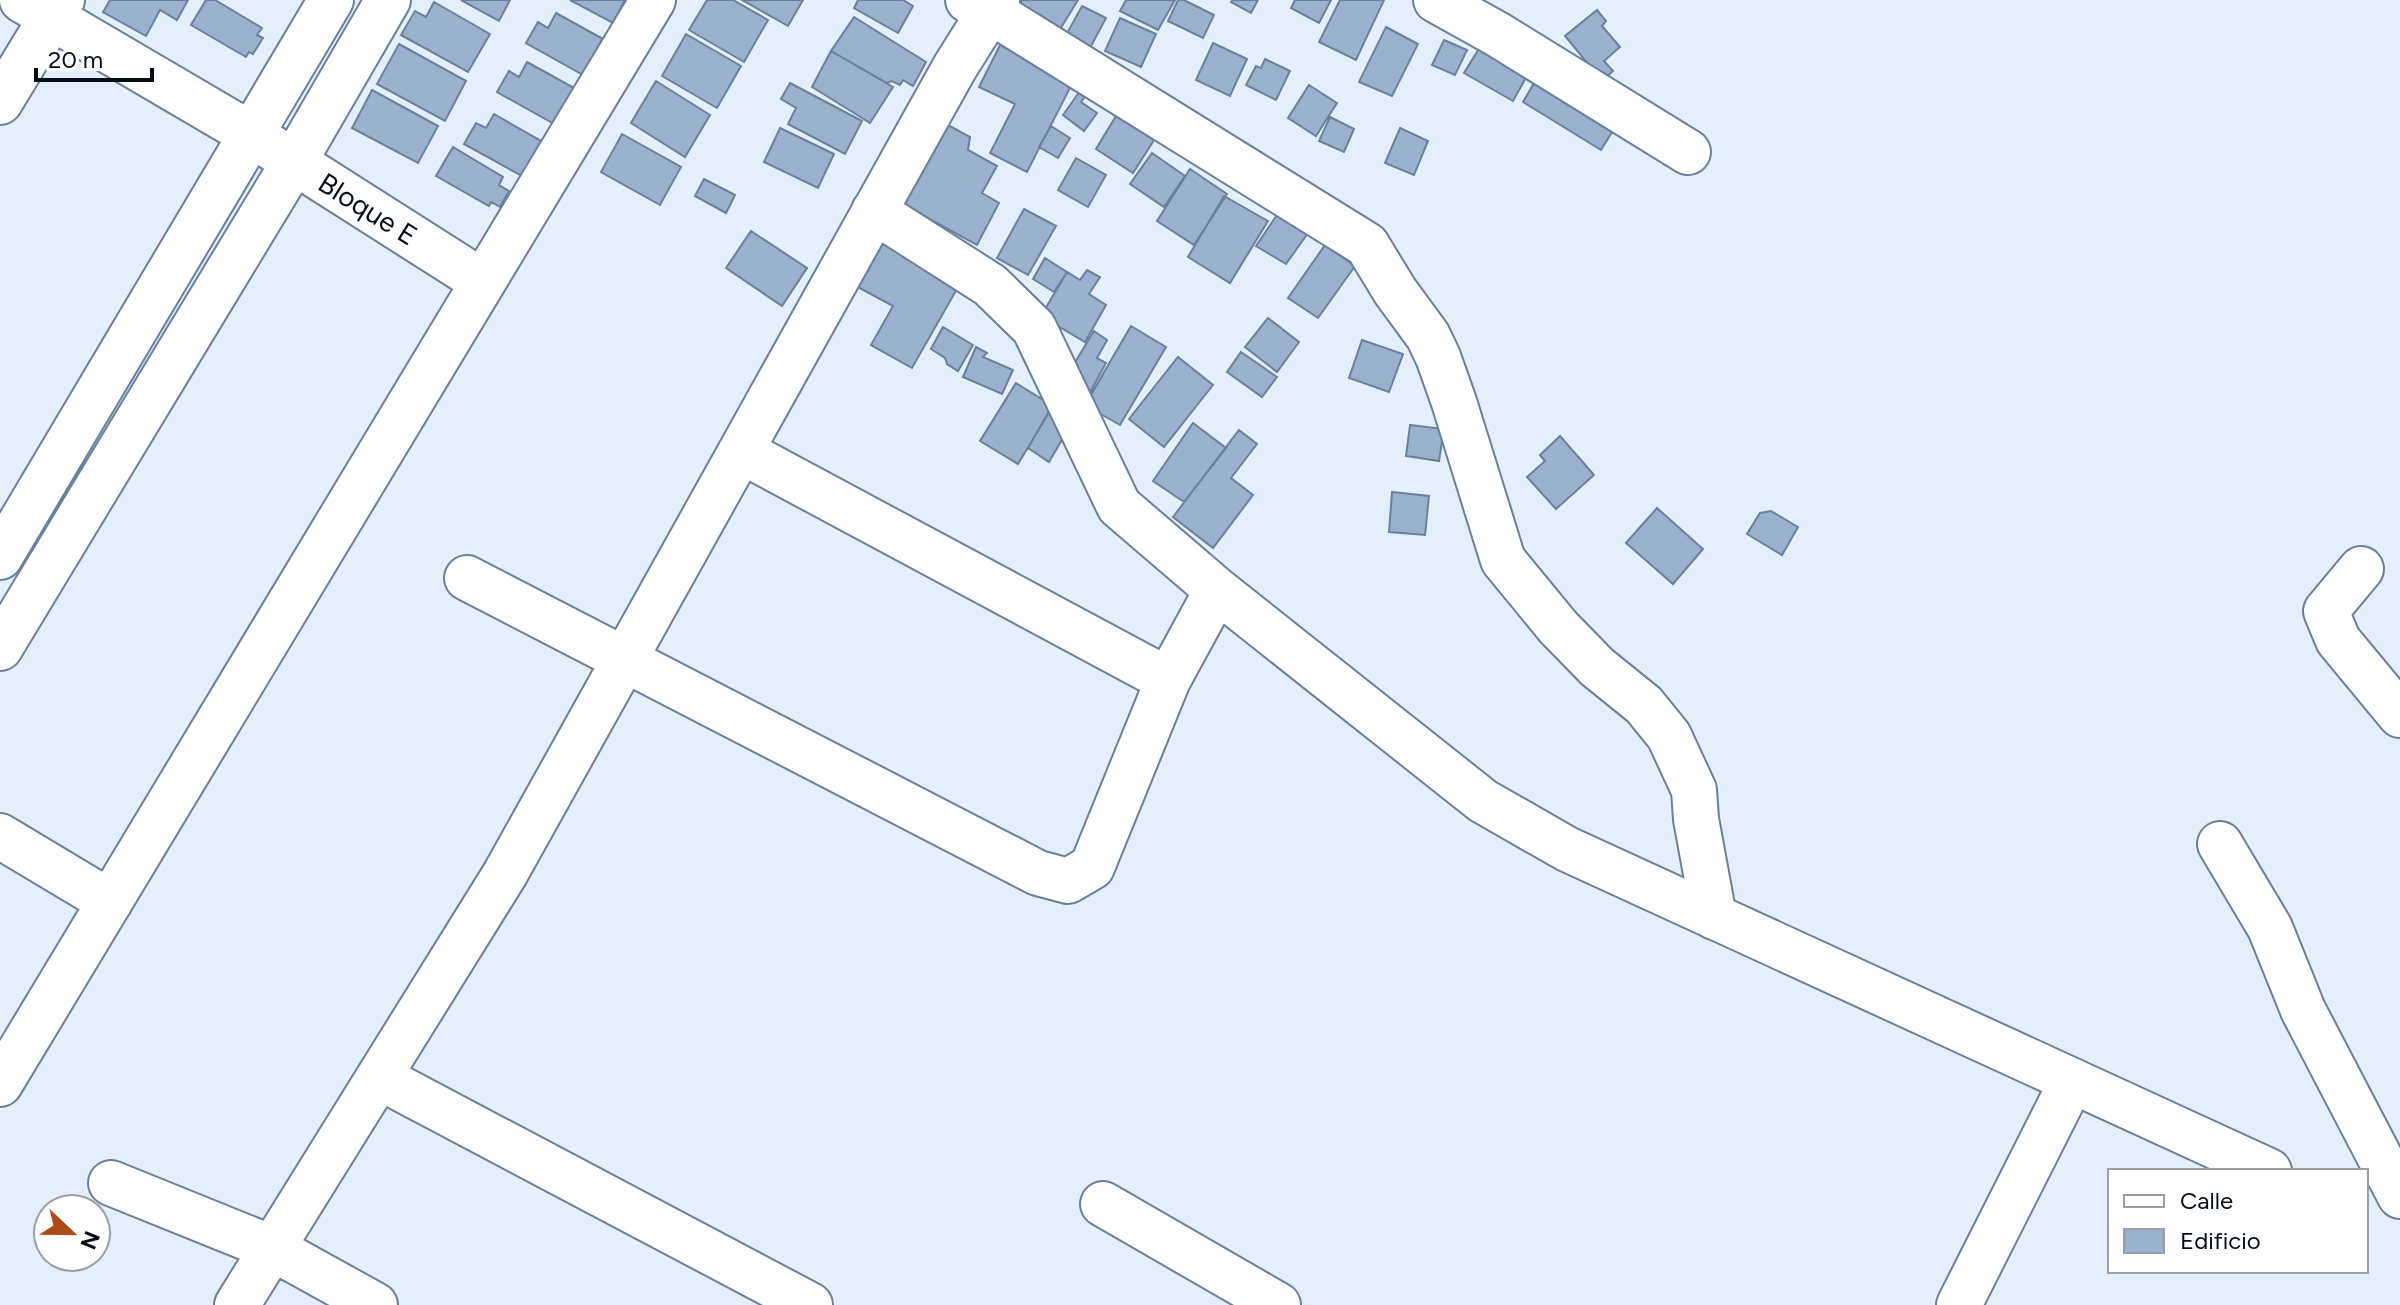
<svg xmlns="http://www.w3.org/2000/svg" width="2400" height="1305" viewBox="0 0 2400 1305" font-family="Figtree,sans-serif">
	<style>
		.building { fill: #9ab0cd; stroke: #6b809b; stroke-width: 2 }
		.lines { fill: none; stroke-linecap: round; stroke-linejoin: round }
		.minor-casing { stroke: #6a7f9a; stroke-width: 48 }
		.minor { stroke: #fff; stroke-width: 44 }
		.labels { text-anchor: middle; stroke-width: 6; stroke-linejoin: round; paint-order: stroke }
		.street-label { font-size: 28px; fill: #060d17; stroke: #fff }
	</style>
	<rect width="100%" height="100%" fill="#e5effb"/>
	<path class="building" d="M 110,0 L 188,0 L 177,20 L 160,10 L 146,36 L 103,12 Z
		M 206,0 L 215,0 L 262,28 L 257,35 L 263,38 L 253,54 L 249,52 L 246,57 L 191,25 Z
		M 461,0 L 510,0 L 499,21 Z
		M 570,0 L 625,0 L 613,23 Z
		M 707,0 L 733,0 L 768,20 L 744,62 L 689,30 Z
		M 742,0 L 803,0 L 788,26 Z
		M 858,0 L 903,0 L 913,6 L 898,33 L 854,8 Z
		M 1022,0 L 1078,0 L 1059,31 L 1018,6 Z
		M 1126,0 L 1175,0 L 1158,30 L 1120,11 Z
		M 1178,0 L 1184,0 L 1214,15 L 1203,38 L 1168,21 Z
		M 1233,0 L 1258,0 L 1251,13 L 1231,2 Z
		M 1295,0 L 1331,0 L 1319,23 L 1291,8 Z
		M 1340,0 L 1384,0 L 1356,60 L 1319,42 Z
		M 434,2 L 490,34 L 468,72 L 401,35 L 415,11 L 426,17 Z
		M 1082,6 L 1106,18 L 1089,50 L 1065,37 Z
		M 1597,10 L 1606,21 L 1602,26 L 1620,47 L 1604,61 L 1613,71 L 1602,81 L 1565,36 Z
		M 556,13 L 603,39 L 583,75 L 526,43 L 538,22 L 548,28 Z
		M 854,17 L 926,62 L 913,86 L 903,80 L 900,85 L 892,81 L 887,83 L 831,51 Z
		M 1120,18 L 1156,34 L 1141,67 L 1105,51 Z
		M 1386,27 L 1418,44 L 1392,96 L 1359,82 Z
		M 686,34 L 741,66 L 717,108 L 662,76 Z
		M 1444,40 L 1467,50 L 1455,75 L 1432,65 Z
		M 1213,43 L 1247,59 L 1230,96 L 1196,80 Z
		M 399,44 L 466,81 L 445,121 L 377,84 Z
		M 1000,45 L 1073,82 L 1027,172 L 990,153 L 1015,104 L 979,87 Z
		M 1480,47 L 1528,74 L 1513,101 L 1464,73 Z
		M 831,51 L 893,87 L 870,123 L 812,87 Z
		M 1265,59 L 1290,71 L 1276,100 L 1246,85 L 1256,66 L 1261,68 Z
		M 527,62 L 574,88 L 554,124 L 497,92 L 509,71 L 519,77 Z
		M 1541,71 L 1619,121 L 1601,150 L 1523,102 Z
		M 656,81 L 710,115 L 685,157 L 631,123 Z
		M 790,83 L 862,121 L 845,154 L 788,124 L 796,108 L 781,99 Z
		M 1309,85 L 1337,103 L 1316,136 L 1288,118 Z
		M 372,90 L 438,126 L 418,163 L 352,128 Z
		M 1080,91 L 1086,95 L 1081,102 L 1097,113 L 1084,131 L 1063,115 Z
		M 494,114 L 541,141 L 522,176 L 464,144 L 476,123 L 486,128 Z
		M 1116,116 L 1154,140 L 1133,173 L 1096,149 Z
		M 1330,117 L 1354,129 L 1344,152 L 1319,141 Z
		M 946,124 L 970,137 L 968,150 L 997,166 L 982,193 L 999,203 L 977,245 L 902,204 Z
		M 1051,126 L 1070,138 L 1058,158 L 1039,147 Z
		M 780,128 L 834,154 L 818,188 L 764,162 Z
		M 1400,128 L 1428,141 L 1414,175 L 1385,163 Z
		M 622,134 L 681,167 L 660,205 L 601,172 Z
		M 453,147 L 503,177 L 499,185 L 509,191 L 500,207 L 491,202 L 489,206 L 436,176 Z
		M 1152,153 L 1185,176 L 1164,207 L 1130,184 Z
		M 1076,158 L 1106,175 L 1088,207 L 1058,190 Z
		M 1190,169 L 1227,194 L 1194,245 L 1157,221 Z
		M 704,179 L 735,195 L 726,213 L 695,196 Z
		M 1224,196 L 1268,221 L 1230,283 L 1188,257 Z
		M 1283,206 L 1313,226 L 1286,264 L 1256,246 Z
		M 1024,209 L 1056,226 L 1028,275 L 997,258 Z
		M 751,231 L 807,268 L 782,306 L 726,268 Z
		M 883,239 L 961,282 L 912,368 L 871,345 L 893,306 L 856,286 Z
		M 1325,245 L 1355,266 L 1318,318 L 1288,298 Z
		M 1045,258 L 1067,272 L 1054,292 L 1033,279 Z
		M 1087,270 L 1100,277 L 1089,294 L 1106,305 L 1085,342 L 1041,316 L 1067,272 L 1080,280 Z
		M 1268,318 L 1299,342 L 1277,372 L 1245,347 Z
		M 1131,326 L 1166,347 L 1120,425 L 1085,405 Z
		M 943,327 L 973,345 L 958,371 L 947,364 L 945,358 L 931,349 Z
		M 1094,331 L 1107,340 L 1097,358 L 1106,363 L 1087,398 L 1063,382 Z
		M 1362,340 L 1403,354 L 1389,392 L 1349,378 Z
		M 976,347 L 987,353 L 983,357 L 1013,370 L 1002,394 L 963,377 Z
		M 1241,352 L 1277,377 L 1262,397 L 1227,372 Z
		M 1178,357 L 1213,385 L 1164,447 L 1129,419 Z
		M 1016,383 L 1053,406 L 1018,464 L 980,441 Z
		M 1048,413 L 1070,426 L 1049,462 L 1028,448 Z
		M 1193,423 L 1226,448 L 1184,502 L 1153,481 Z
		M 1410,425 L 1444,429 L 1439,461 L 1406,456 Z
		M 1239,430 L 1257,444 L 1231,478 L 1253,495 L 1213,548 L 1173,517 Z
		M 1560,436 L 1594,475 L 1556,509 L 1527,477 L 1545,461 L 1540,455 Z
		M 1392,492 L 1429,496 L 1425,535 L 1389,532 Z
		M 1657,508 L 1703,549 L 1673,584 L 1626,543 Z
		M 1771,511 L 1798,527 L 1782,555 L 1747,534 L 1760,513 Z"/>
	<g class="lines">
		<defs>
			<path id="minor" d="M 22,0 L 252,135 L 483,282
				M 968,0 L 990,11 L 1367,245 L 1395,291 L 1428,336 L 1438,357 L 1454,402 L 1503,560 L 1558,627 L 1597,667 L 1644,705 L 1669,736 L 1694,790 L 1696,819 L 1714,917
				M 1436,0 L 1497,34 L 1688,152
				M 0,102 L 62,0
				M 874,211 L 990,285 L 1034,328 L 1119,506 L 1217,590 L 1483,801 L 1567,849 L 2269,1171
				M 741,451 L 1168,680 L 1217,590
				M 0,557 L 331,0
				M 2361,569 L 2326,611 L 2338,640 L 2400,715
				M 467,578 L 1038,873 L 1068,881 L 1092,867 L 1168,680
				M 0,648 L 294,162 L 388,0
				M 0,836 L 110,902
				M 2220,844 L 2270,928 L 2303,1010 L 2400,1196
				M 379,1077 L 810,1305
				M 0,1084 L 653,0
				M 111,1183 L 272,1248 L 375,1305
				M 1103,1204 L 1278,1305
				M 237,1305 L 505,874 L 955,67 L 997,0
				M 1959,1305 L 2072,1081"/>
		</defs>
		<use href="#minor" class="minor-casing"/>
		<use href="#minor" class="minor"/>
	</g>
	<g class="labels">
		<g class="street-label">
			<text transform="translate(368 209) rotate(32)" y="10">Bloque E</text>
		</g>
	</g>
	<rect x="2108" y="1169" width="260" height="104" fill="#ffffff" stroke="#9b9ea2" stroke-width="2"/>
	<rect x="2124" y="1195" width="40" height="12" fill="#ffffff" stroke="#9b9ea2" stroke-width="2"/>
	<text x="2180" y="1209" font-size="24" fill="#060d17">Calle</text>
	<rect x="2124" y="1229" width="40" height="24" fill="#9ab0cd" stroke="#9b9ea2" stroke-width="2"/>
	<text x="2180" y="1249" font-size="24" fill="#060d17">Edificio</text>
	<g transform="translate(72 1233) rotate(112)"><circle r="38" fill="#ffffff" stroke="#9b9ea2" stroke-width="2"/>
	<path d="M0-6L14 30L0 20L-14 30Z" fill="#ae4a18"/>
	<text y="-12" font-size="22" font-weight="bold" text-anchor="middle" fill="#060d17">N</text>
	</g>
	<path d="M36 68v12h116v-12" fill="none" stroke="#060d17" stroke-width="4"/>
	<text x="48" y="68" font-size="24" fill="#060d17" stroke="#ffffff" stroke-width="6" paint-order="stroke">20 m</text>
</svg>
